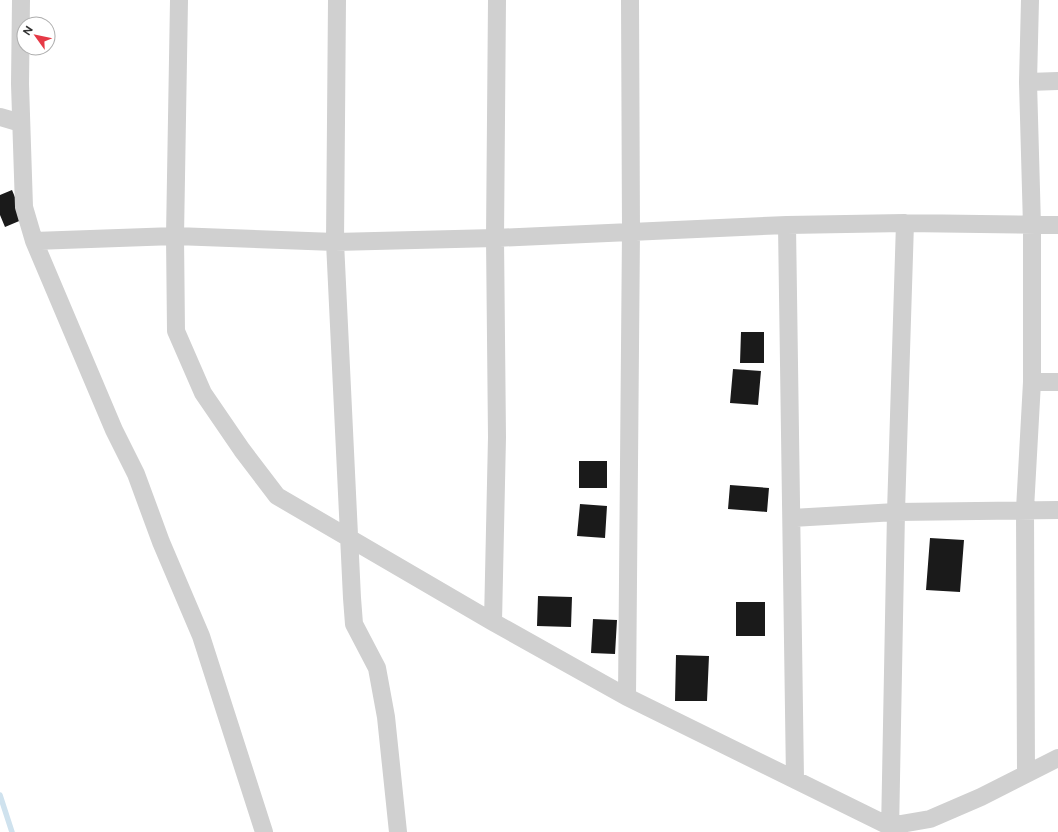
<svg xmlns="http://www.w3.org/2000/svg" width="1058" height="832" viewBox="0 0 1058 832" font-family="Figtree,sans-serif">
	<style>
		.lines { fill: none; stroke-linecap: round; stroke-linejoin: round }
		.stream { stroke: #cfe2ee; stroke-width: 5.5 }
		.building { fill: #1a1a1a }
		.street { stroke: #d0d0d0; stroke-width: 18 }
	</style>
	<rect width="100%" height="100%" fill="#fff"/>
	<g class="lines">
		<path class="stream" d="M 0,795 L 12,832"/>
	</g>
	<path class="building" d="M 12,190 L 24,219 L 5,227 L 0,215 L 0,195 Z
		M 741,332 L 764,332 L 764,363 L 740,363 Z
		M 733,369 L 761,371 L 758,405 L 730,403 Z
		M 579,461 L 607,461 L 607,488 L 579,488 Z
		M 730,485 L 769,488 L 767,512 L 728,509 Z
		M 580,504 L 607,506 L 605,538 L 577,536 Z
		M 930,538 L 964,540 L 960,592 L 926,590 Z
		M 538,596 L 572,597 L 571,627 L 537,626 Z
		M 736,602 L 765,602 L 765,636 L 736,636 Z
		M 593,619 L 617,620 L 615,654 L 591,653 Z
		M 676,655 L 709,656 L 707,701 L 675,701 Z"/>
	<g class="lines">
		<path class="street" d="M 21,0 L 20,84 L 24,207 L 34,241 L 114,430 L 136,474 L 161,542 L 201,636 L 264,832
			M 179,0 L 175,236 L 176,331 L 203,393 L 242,450 L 277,496 L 493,622 L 627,697 L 889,826 L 930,819 L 981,797 L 1058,758
			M 337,0 L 335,242 L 352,598 L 354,624 L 377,668 L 386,717 L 398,832
			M 1028,82 L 1058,81
			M 0,117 L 21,123
			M 787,225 L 795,779
			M 34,241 L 175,236 L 335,242 L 495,238 L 787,225 L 905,223 L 1058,225
			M 1032,382 L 1058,382
			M 792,518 L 896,512 L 1058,510
			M 493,622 L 497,437 L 495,238 L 497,0
			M 627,697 L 631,231 L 630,0
			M 1026,774 L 1025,509 L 1032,382 L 1032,226 L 1028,82 L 1030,0
			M 890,832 L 896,512 L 905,223"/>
	</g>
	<g transform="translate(36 36) rotate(303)"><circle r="19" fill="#ffffff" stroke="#adadad"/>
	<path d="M0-3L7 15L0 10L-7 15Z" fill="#e63946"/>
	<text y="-6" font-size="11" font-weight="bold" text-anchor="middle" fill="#333333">N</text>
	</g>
</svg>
